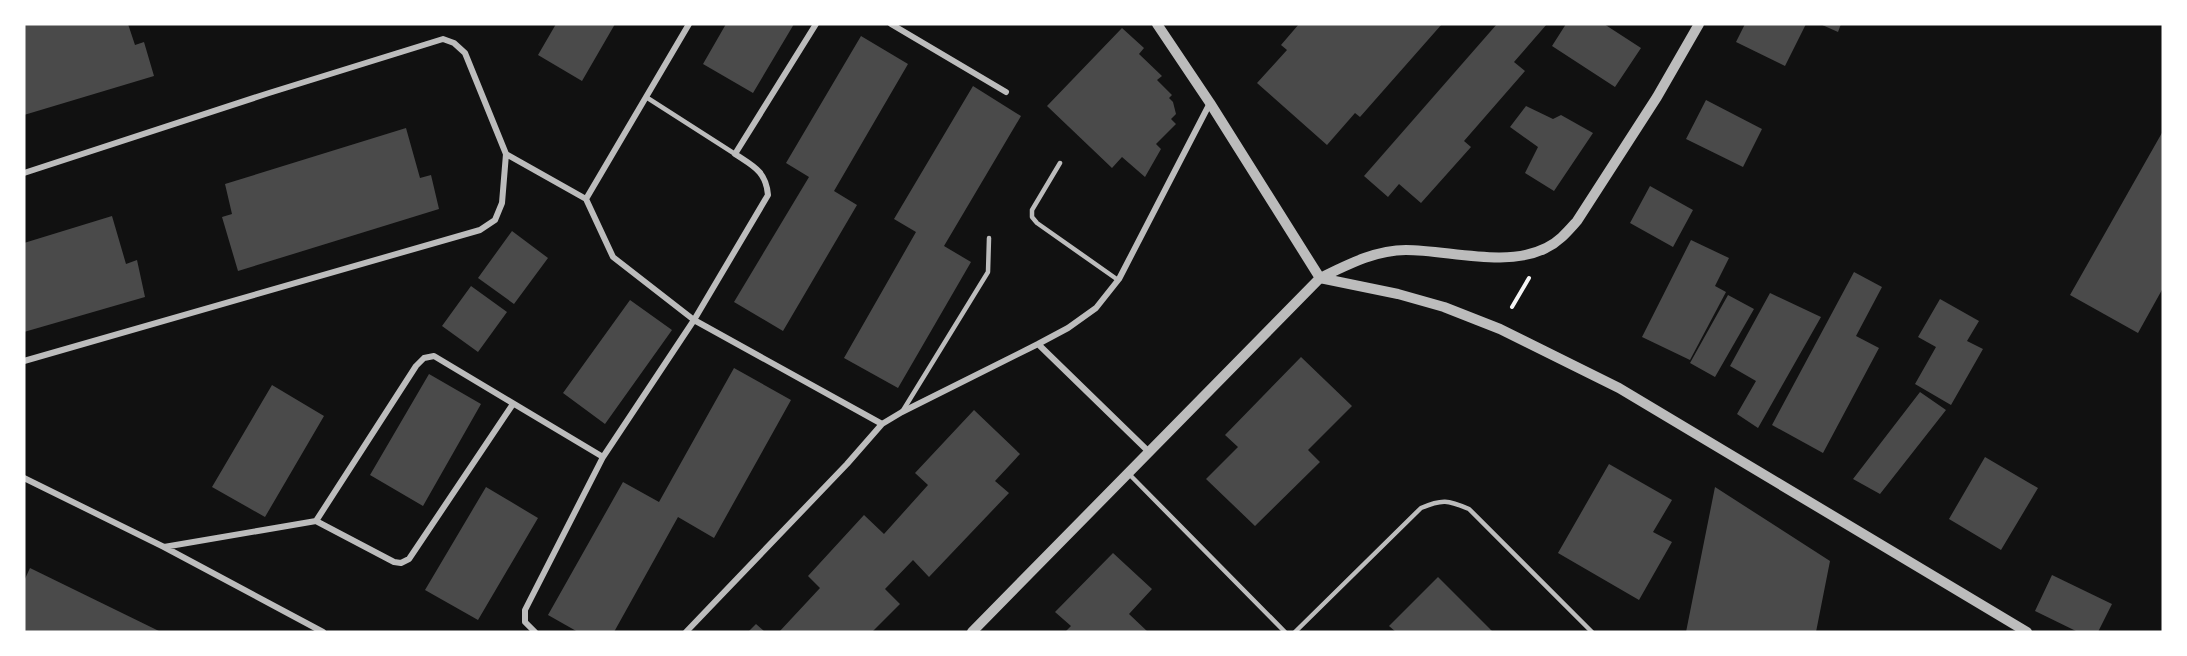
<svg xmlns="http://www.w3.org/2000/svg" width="2187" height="656" viewBox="0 0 2187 656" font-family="Rubik,sans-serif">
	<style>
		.building { fill: #4a4a4a }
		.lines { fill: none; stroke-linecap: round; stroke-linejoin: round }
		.path { stroke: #f5f5f5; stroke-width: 4 }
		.service { stroke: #bcbcbc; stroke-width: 4.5 }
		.minor { stroke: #bcbcbc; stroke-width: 6 }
		.tertiary { stroke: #bcbcbc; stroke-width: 10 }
	</style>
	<rect width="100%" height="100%" fill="#111"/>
	<path class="building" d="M 24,24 L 128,24 L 135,45 L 144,42 L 154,76 L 24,115 Z
		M 556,24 L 615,24 L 582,81 L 538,55 Z
		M 726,24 L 794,24 L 753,93 L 703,64 Z
		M 1299,24 L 1442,24 L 1360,117 L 1355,113 L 1327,145 L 1257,83 L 1287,50 L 1281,45 Z
		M 1497,24 L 1547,24 L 1514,62 L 1525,71 L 1464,141 L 1471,147 L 1421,203 L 1399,184 L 1388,197 L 1364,176 Z
		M 1566,24 L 1604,24 L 1641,48 L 1615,87 L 1552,46 Z
		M 1745,24 L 1806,24 L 1785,66 L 1736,42 Z
		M 1820,24 L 1841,24 L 1838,32 Z
		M 1122,28 L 1144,48 L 1139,54 L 1162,76 L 1157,80 L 1172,95 L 1169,98 L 1173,102 L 1176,114 L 1171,119 L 1176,124 L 1156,144 L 1161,149 L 1145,177 L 1122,157 L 1112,168 L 1047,106 Z
		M 861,36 L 908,64 L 834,191 L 857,205 L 783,331 L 734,302 L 809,177 L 786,163 Z
		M 973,86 L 1021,116 L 944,246 L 971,262 L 898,388 L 844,358 L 916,232 L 894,219 Z
		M 1706,100 L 1762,129 L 1743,167 L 1686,139 Z
		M 1526,106 L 1553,119 L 1561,115 L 1593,133 L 1554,191 L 1525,173 L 1538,147 L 1510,127 Z
		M 406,128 L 420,178 L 431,175 L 439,209 L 238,271 L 222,217 L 232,214 L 225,184 Z
		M 2163,131 L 2163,288 L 2138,333 L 2070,295 Z
		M 1650,186 L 1693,210 L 1673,247 L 1630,223 Z
		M 112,216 L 126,264 L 137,260 L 145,297 L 24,332 L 24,243 Z
		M 512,231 L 548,258 L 514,304 L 478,278 Z
		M 1691,240 L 1729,258 L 1715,286 L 1726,292 L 1690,360 L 1642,337 Z
		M 1854,272 L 1882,287 L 1856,336 L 1879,348 L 1823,453 L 1772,425 Z
		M 471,286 L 507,312 L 478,352 L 442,326 Z
		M 1770,293 L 1821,317 L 1758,428 L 1737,414 L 1756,381 L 1730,366 Z
		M 1728,295 L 1754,309 L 1715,377 L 1690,363 Z
		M 1940,299 L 1979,321 L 1967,341 L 1983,349 L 1951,405 L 1915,384 L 1936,347 L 1918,337 Z
		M 630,300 L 672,330 L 605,424 L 563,393 Z
		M 1301,357 L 1352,406 L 1308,450 L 1320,462 L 1255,526 L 1206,479 L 1238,447 L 1225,435 Z
		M 734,368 L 791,400 L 714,538 L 678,517 L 614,632 L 578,632 L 548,615 L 623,482 L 659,502 Z
		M 429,374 L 481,404 L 423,506 L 370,475 Z
		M 272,385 L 324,416 L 265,517 L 212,487 Z
		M 1920,392 L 1946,410 L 1880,494 L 1853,479 Z
		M 974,410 L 1020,454 L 995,481 L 1009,493 L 929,577 L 913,560 L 885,589 L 900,604 L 872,632 L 779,632 L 820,588 L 808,576 L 864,515 L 884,534 L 928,485 L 915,473 Z
		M 1985,457 L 2038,488 L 2001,550 L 1949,519 Z
		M 1609,464 L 1672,500 L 1653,532 L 1672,542 L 1639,600 L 1558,553 Z
		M 486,487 L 538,518 L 478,620 L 425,590 Z
		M 1715,487 L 1830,561 L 1816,632 L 1686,632 Z
		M 1113,553 L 1152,589 L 1129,614 L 1148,632 L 1065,632 L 1071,626 L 1055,612 Z
		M 30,568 L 161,632 L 24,632 L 24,581 Z
		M 2052,575 L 2112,604 L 2098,632 L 2078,632 L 2035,611 Z
		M 1438,577 L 1493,632 L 1396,632 L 1389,626 Z
		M 756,624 L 765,632 L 748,632 Z"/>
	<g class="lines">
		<path class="path" d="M 1512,307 L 1529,278"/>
		<path class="service" d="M 646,97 L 735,154
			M 1060,163 L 1032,210 L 1032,217 L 1037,223 L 1118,280
			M 902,412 L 988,272 L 989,238
			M 1129,474 L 1285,632
			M 1295,632 L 1421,508 C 1442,499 1448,500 1469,509 L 1592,632"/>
		<path class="minor" d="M 891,24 L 1006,92
			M 506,154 L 586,199 L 613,257 L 694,320 L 882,424
			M 24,173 L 269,93 L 443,39 L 454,43 L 465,53 L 506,154 L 502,203 L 495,220 L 480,230 L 24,361
			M 586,199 L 689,24
			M 1038,344 L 1148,451
			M 24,478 L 164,547 L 323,632
			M 316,521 L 416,366 L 424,358 L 434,356 L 603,457
			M 164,547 L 316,521 L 394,562 L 401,563 L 409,559 L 513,404
			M 535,632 L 525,622 L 525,610 L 603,457 L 694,320 L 768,195 C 766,171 753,166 735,154 L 816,24
			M 686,632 L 847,464 L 882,424 L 902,412 L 1038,344 L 1068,328 L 1096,308 L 1119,279 L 1210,103"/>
		<path class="tertiary" d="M 1157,24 L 1210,103 L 1320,278 L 1398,294 L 1444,307 L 1500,329 L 1619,388 L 2027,632
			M 972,632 L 1320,278 C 1347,265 1375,250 1406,250 C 1448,250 1507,268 1546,248 C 1559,242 1568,231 1577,221 L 1657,97 L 1699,24"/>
	</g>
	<rect width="2187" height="656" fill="none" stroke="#ffffff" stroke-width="51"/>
</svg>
